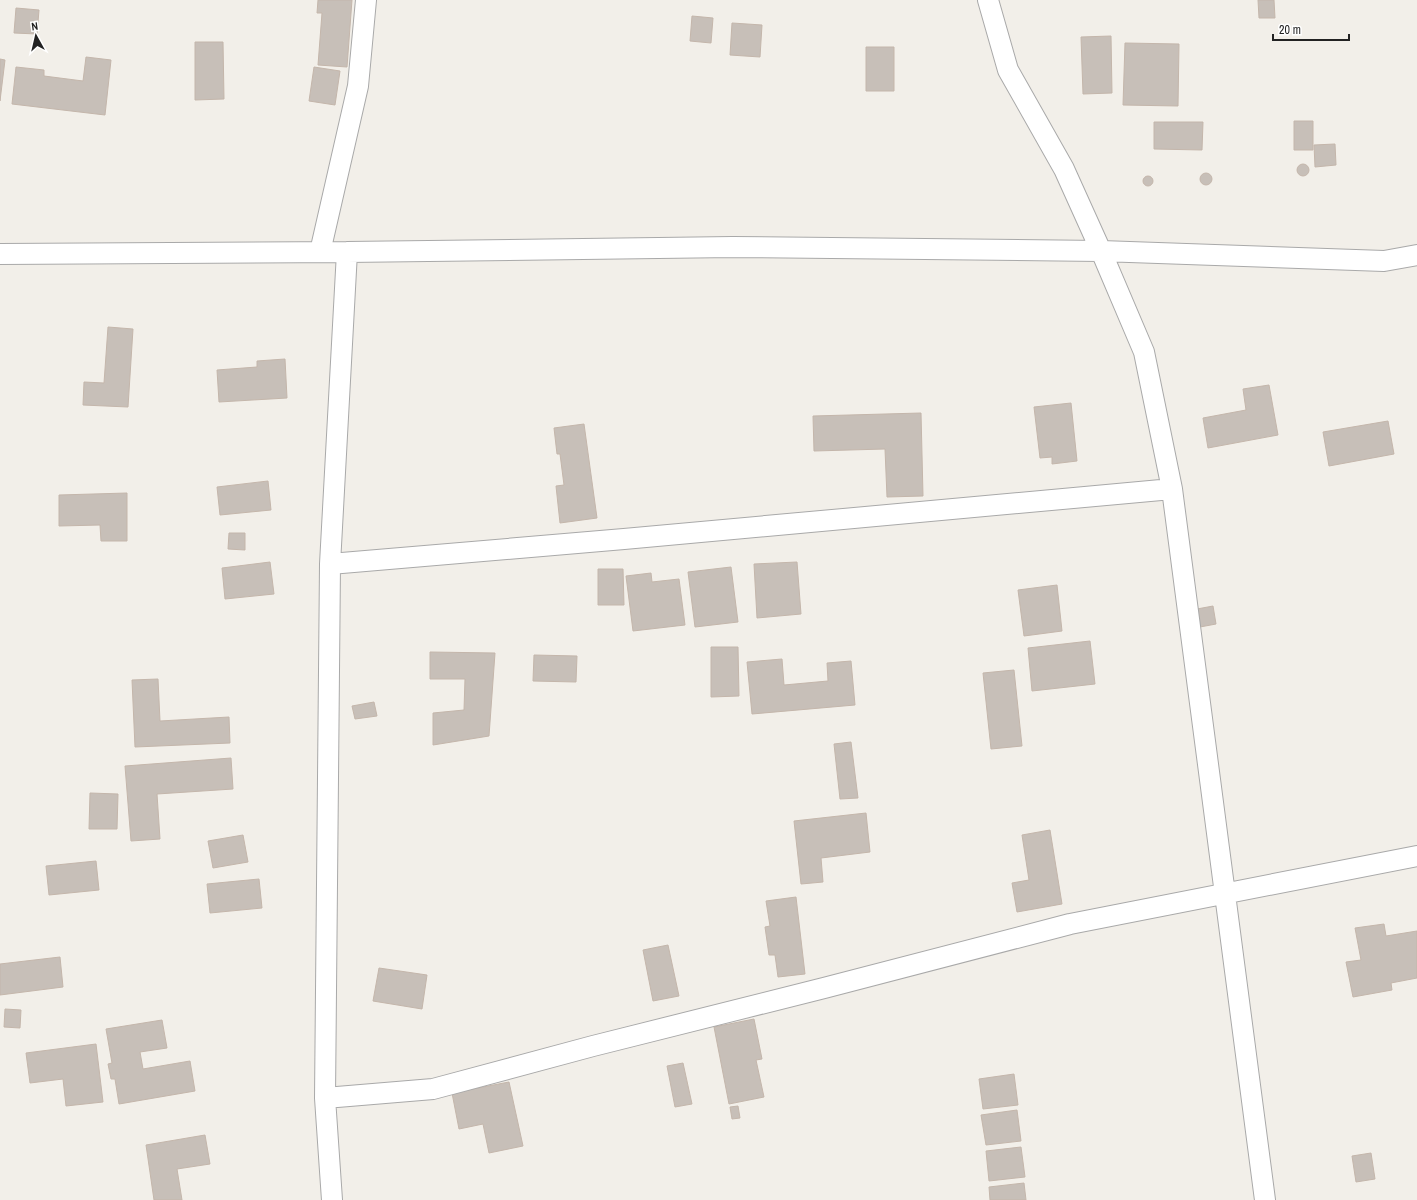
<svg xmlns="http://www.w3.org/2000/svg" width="1417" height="1200" viewBox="0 0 1417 1200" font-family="'Archivo Narrow',sans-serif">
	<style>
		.building { fill: #c7bfb8; stroke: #c4b6ab }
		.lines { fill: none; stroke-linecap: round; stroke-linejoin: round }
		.street-casing { stroke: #a9a9a9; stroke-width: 22 }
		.street { stroke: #fff; stroke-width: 20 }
	</style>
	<rect width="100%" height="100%" fill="#f2efe9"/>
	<path class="building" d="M 318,0 L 352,0 L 347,67 L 318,65 L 322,13 L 317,13 Z
		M 1258,0 L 1274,0 L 1275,18 L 1259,18 Z
		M 16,8 L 39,10 L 37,34 L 14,33 Z
		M 692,16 L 713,18 L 711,43 L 690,41 Z
		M 732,23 L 762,25 L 760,57 L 730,55 Z
		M 1111,36 L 1112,93 L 1083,94 L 1081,37 Z
		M 195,42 L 223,42 L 224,99 L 195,100 Z
		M 1125,43 L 1179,44 L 1178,106 L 1123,105 Z
		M 866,47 L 894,47 L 894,91 L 866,91 Z
		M 86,57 L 111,60 L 105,115 L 12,104 L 16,67 L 44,70 L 44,76 L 83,81 Z
		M 0,59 L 5,60 L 0,101 Z
		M 314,67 L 340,71 L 335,105 L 309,101 Z
		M 1294,121 L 1313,121 L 1313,150 L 1294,150 Z
		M 1154,122 L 1203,122 L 1202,150 L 1154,149 Z
		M 1335,144 L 1336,165 L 1315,167 L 1314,145 Z
		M1297 170a6 6 0 1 1 12 0a6 6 0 1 1-12 0Z
		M1200 179a6 6 0 1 1 12 0a6 6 0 1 1-12 0Z
		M1143 181a5 5 0 1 1 10 0a5 5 0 1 1-10 0Z
		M 108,327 L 133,329 L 128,407 L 83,405 L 84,382 L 104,383 Z
		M 285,359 L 287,398 L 219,402 L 217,370 L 257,367 L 257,361 Z
		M 1269,385 L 1278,435 L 1208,448 L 1203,418 L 1246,410 L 1243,389 Z
		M 1071,403 L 1077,461 L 1052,464 L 1052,457 L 1040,458 L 1034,407 Z
		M 921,413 L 923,496 L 887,497 L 885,449 L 814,451 L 813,416 Z
		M 1388,421 L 1394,454 L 1329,466 L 1323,432 Z
		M 584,424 L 597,518 L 560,523 L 556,486 L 564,485 L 560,454 L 557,454 L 554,428 Z
		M 268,481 L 271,510 L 220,515 L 217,487 Z
		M 127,493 L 127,541 L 101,541 L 100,525 L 59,526 L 59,495 Z
		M 229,533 L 245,533 L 245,550 L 228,549 Z
		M 270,562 L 274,594 L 225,599 L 222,568 Z
		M 797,562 L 801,614 L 757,618 L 754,564 Z
		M 731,567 L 738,622 L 695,627 L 688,572 Z
		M 598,569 L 623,569 L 624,605 L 598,605 Z
		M 651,573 L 652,582 L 679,579 L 685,625 L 633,631 L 626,576 Z
		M 1057,585 L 1062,631 L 1024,636 L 1018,590 Z
		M 1213,606 L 1216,624 L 1200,627 L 1197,609 Z
		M 1090,641 L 1095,684 L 1032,691 L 1028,648 Z
		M 711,647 L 738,647 L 739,696 L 711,697 Z
		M 430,652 L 495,653 L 489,736 L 433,745 L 433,713 L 464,710 L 465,679 L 430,679 Z
		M 534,655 L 577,656 L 576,682 L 533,681 Z
		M 782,659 L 784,685 L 828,681 L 827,663 L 851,661 L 855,705 L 752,714 L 747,662 Z
		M 1014,670 L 1022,746 L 991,749 L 983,673 Z
		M 158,679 L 160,721 L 229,717 L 230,743 L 135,747 L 132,680 Z
		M 374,702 L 377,716 L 355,719 L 352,706 Z
		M 851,742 L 858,798 L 840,799 L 834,744 Z
		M 231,758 L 233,789 L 157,794 L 160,839 L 131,841 L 125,766 Z
		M 90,793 L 118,794 L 117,829 L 89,829 Z
		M 866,813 L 870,852 L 821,858 L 823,882 L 801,884 L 794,821 Z
		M 1050,830 L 1062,904 L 1017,912 L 1012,883 L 1029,880 L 1022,835 Z
		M 243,835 L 248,862 L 213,868 L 208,841 Z
		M 96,861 L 99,890 L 49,895 L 46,866 Z
		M 259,879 L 262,908 L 210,913 L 207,884 Z
		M 796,897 L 805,974 L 778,977 L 775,955 L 769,955 L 765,927 L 770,926 L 766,901 Z
		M 1384,924 L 1386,936 L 1417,931 L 1417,978 L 1391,983 L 1392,990 L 1353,997 L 1346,962 L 1361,960 L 1355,928 Z
		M 668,945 L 679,996 L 653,1001 L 643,950 Z
		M 60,957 L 63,987 L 0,995 L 0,964 Z
		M 379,968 L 427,975 L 422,1009 L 373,1001 Z
		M 5,1009 L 21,1010 L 20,1028 L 4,1027 Z
		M 754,1019 L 762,1059 L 756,1060 L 764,1097 L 729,1104 L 714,1027 Z
		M 162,1020 L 167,1048 L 140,1052 L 143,1069 L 190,1061 L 195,1091 L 119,1104 L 115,1079 L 111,1079 L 108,1064 L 112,1063 L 106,1029 Z
		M 96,1044 L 103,1102 L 66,1106 L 63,1079 L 30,1083 L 26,1053 Z
		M 683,1063 L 692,1104 L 675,1107 L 667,1066 Z
		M 1014,1074 L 1018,1105 L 983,1109 L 979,1079 Z
		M 509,1082 L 523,1146 L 489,1153 L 483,1124 L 459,1129 L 452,1093 Z
		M 738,1106 L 740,1118 L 732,1119 L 730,1107 Z
		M 1017,1110 L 1021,1141 L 986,1145 L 981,1115 Z
		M 205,1135 L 210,1164 L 177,1169 L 182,1200 L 154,1200 L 146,1145 Z
		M 1021,1147 L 1025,1177 L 989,1181 L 986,1151 Z
		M 1371,1153 L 1375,1179 L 1356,1182 L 1352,1156 Z
		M 1024,1183 L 1026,1200 L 990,1200 L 989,1187 Z"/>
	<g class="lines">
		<defs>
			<path id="street" d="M 988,0 L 1008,70 L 1064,169 L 1101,251 L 1144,352 L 1172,489 L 1265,1200
				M 320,252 L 358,86 L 366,0
				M 0,254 L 347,252 L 733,247 L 1101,251 L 1384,261 L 1417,255
				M 330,564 L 624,539 L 1172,489
				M 325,1098 L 433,1089 L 593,1046 L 824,988 L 1070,924 L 1417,856
				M 332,1200 L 325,1098 L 330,564 L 347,252"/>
		</defs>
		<use href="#street" class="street-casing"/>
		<use href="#street" class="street"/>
	</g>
	<g transform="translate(36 36) rotate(352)" stroke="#ffffff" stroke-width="3" paint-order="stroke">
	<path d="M0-3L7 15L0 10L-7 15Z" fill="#222222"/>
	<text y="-6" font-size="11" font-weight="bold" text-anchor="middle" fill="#222222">N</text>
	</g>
	<path d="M1273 34v6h76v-6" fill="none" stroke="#222222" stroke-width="2"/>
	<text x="1279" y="34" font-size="12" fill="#222222" stroke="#ffffff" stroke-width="3" paint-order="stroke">20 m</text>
</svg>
